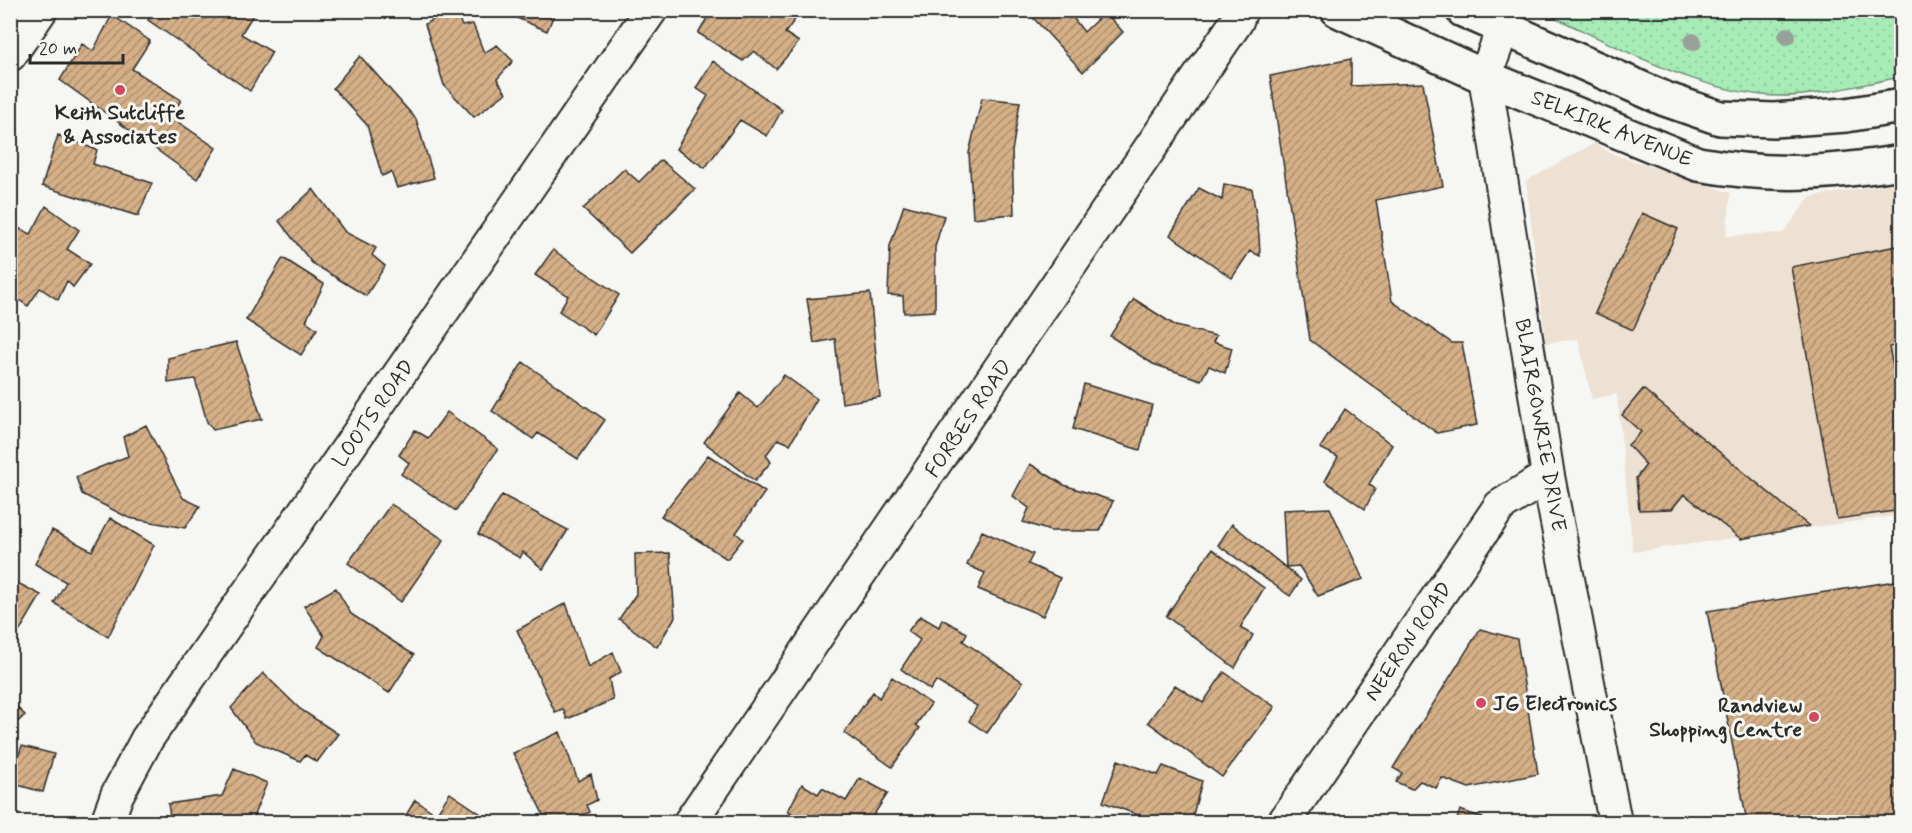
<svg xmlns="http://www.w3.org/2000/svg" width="1912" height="833" viewBox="0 0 1912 833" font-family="Mynerve,sans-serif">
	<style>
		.built { fill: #ece1d2 }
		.grass { fill: url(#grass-dots); stroke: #698c71; stroke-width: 1.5 }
		.building { fill: url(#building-hatch); stroke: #2b2b2b; stroke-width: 1.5 }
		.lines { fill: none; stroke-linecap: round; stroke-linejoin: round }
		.street-casing { stroke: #2b2b2b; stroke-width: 36 }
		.secondary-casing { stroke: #2b2b2b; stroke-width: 38 }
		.street { stroke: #f6f6f2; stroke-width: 32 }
		.secondary { stroke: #f6f6f2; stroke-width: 33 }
		.tree { fill: #97a198 }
		.poi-dot { fill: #d1495b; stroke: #f6f6f2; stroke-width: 2 }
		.labels { text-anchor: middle; stroke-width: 6; stroke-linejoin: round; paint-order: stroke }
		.poi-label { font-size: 21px; font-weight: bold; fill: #2b2b2b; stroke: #f6f6f2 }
		.street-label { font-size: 21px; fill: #2b2b2b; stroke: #f6f6f2 }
	</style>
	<defs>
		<pattern id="grass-dots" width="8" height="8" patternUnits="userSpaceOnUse" patternTransform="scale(1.5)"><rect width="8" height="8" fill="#a7ecb7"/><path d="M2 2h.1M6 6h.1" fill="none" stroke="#90cb9e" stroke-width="1.8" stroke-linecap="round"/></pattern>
		<pattern id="building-hatch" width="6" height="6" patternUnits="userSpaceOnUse" patternTransform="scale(1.5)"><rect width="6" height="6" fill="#d5b087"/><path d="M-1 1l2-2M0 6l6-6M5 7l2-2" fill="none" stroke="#ad8f6f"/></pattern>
	</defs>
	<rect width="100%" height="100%" fill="#f6f6f2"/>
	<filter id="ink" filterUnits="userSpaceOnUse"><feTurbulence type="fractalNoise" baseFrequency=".0167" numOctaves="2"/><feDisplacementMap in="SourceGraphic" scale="12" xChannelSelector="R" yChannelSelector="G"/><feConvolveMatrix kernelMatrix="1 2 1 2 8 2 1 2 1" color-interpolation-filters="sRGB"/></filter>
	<g filter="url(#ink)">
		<path class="built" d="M 1595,143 L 1610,153 L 1731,193 L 1726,236 L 1783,233 L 1810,197 L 1901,182 L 1901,515 L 1633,552 L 1617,394 L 1592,399 L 1578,339 L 1546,343 L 1526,181 Z"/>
		<path class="grass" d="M 1541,11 L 1901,11 L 1901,77 C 1857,85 1807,100 1762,95 C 1684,86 1611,43 1541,11 Z"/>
		<path class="building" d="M 154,10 L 256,10 L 241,34 L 272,52 L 250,91 L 148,20 Z
			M 450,10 L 455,10 L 462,26 L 473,24 L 484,53 L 497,45 L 513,61 L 497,79 L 506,93 L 474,117 L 444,85 L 425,24 Z
			M 498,10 L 556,10 L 547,31 Z
			M 712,10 L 785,10 L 796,18 L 785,33 L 799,42 L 776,69 L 754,51 L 743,61 L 698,33 Z
			M 868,10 L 902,10 L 902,13 L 869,18 Z
			M 1026,10 L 1067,10 L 1084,32 L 1105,12 L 1123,32 L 1083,72 Z
			M 112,15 L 150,41 L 132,69 L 181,100 L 171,117 L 216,148 L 197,179 L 60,80 L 82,44 L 93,51 Z
			M 360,56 L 416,119 L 434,178 L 397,188 L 391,172 L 382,176 L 367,125 L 333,88 Z
			M 1351,59 L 1351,86 L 1423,83 L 1443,186 L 1376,200 L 1392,301 L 1452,343 L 1462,343 L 1477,425 L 1437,433 L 1310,340 L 1270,76 Z
			M 713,61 L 782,110 L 767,136 L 740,120 L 705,168 L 676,149 L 708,96 L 696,88 Z
			M 982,98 L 1020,102 L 1012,152 L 1014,214 L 973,218 L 969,153 Z
			M 58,135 L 97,150 L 93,164 L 152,183 L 138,216 L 42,186 Z
			M 661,160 L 695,189 L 630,253 L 583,209 L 624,169 L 639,182 Z
			M 1224,184 L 1252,189 L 1259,235 L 1260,256 L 1250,251 L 1232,278 L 1170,235 L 1199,188 L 1222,200 Z
			M 313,189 L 345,232 L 376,248 L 372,255 L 385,266 L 366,296 L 312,263 L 279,221 Z
			M 904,205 L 944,216 L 935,247 L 935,311 L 904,313 L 903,296 L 888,295 L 890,246 Z
			M 46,206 L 79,230 L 67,249 L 90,264 L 73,287 L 67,281 L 58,300 L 40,288 L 28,306 L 10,294 L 10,236 L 16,227 L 31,234 Z
			M 1642,213 L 1678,229 L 1633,330 L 1595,313 Z
			M 1902,245 L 1902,344 L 1889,347 L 1902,412 L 1902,510 L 1837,519 L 1791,267 Z
			M 553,250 L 619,295 L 594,335 L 559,311 L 568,296 L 535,275 Z
			M 283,258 L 324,284 L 306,321 L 317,329 L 301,355 L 246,320 Z
			M 870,293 L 880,397 L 842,403 L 835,339 L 814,343 L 807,299 Z
			M 1134,299 L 1176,326 L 1216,336 L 1213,342 L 1232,348 L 1225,373 L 1209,366 L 1201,380 L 1153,364 L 1110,336 Z
			M 236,342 L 262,419 L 213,430 L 207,422 L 195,379 L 168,383 L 168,358 Z
			M 523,362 L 605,420 L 578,459 L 538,433 L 533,439 L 492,411 Z
			M 784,375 L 817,399 L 790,444 L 778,439 L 766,455 L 771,462 L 755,481 L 704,442 L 740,393 L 758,408 Z
			M 1084,384 L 1152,405 L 1140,450 L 1073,429 Z
			M 1643,389 L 1809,526 L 1741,539 L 1684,494 L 1672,509 L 1639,510 L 1636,478 L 1646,465 L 1628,445 L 1641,432 L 1622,415 Z
			M 1345,409 L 1392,445 L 1369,484 L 1375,489 L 1365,509 L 1325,481 L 1338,457 L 1320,448 Z
			M 447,412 L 498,449 L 456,511 L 401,474 L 409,463 L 399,455 L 415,430 L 428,438 Z
			M 146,425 L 183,498 L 200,506 L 185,528 L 129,518 L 82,494 L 76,477 L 128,456 L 123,437 Z
			M 708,455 L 765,492 L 736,533 L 743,539 L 727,559 L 661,516 Z
			M 1030,464 L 1064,485 L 1113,501 L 1100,531 L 1050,531 L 1023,522 L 1029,508 L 1013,496 Z
			M 502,495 L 568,530 L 543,569 L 523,552 L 520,558 L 478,534 Z
			M 391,504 L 444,540 L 401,602 L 348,563 Z
			M 1330,508 L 1363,579 L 1318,596 L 1299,566 L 1286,567 L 1283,510 Z
			M 110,518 L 154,545 L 108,637 L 54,603 L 66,582 L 35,564 L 52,530 L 92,551 Z
			M 1232,524 L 1301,580 L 1290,596 L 1218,545 Z
			M 982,531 L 1033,554 L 1028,564 L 1060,578 L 1043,616 L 978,589 L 985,573 L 967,565 Z
			M 1212,549 L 1264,588 L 1240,628 L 1253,635 L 1235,668 L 1166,616 Z
			M 670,553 L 675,617 L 657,647 L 619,619 L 636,594 L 635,554 Z
			M 10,579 L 41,595 L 10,647 Z
			M 1902,580 L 1902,822 L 1747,822 L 1707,611 Z
			M 336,588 L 351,614 L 414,655 L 389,693 L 318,647 L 324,636 L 304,606 Z
			M 566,603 L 588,667 L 613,652 L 621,672 L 609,679 L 613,700 L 567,719 L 563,709 L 555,712 L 517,630 Z
			M 920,616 L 939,627 L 942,619 L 967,633 L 963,641 L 1023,682 L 987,733 L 969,721 L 977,706 L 936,681 L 930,690 L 901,669 L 920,640 L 908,631 Z
			M 1480,629 L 1517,639 L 1538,774 L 1469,788 L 1442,778 L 1436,788 L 1420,781 L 1412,789 L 1396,782 L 1402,773 L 1393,768 Z
			M 1224,672 L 1275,707 L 1222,777 L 1148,722 L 1175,685 L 1203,703 Z
			M 263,673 L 300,709 L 338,734 L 317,762 L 305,755 L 300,761 L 256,742 L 231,708 Z
			M 892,677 L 931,704 L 916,725 L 920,728 L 892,767 L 844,733 L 873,692 L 879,698 Z
			M 10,701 L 25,715 L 10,729 Z
			M 560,732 L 578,781 L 591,774 L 597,800 L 587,805 L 590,812 L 563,822 L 547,822 L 513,753 Z
			M 22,746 L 54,754 L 43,792 L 10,783 L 10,752 L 19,754 Z
			M 1118,760 L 1158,775 L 1163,766 L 1202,781 L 1191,822 L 1157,822 L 1103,802 Z
			M 234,769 L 267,783 L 251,822 L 171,822 L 168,804 L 222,796 Z
			M 860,778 L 888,793 L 869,822 L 807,822 L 788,811 L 802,784 L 818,794 L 822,788 L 846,801 Z
			M 450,793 L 481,814 L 476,822 L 402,822 L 415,800 L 436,814 Z
			M 1460,810 L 1483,818 L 1482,822 L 1456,822 Z
			M 1080,816 L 1086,822 L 1071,822 Z"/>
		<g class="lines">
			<defs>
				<path id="street" d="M 1503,28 L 1485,77 L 1548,476 L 1615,822
					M 10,55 L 41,10
					M 107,822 L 117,795 L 147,739 L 651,10
					M 690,822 L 1237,21 L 1241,10
					M 1284,822 L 1500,506 L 1548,476"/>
				<path id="secondary" d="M 1338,10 L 1485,77 L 1698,164 C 1773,177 1827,174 1902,162
					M 1463,10 L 1665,99 L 1720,118 L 1774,120 L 1846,115 L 1902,106"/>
			</defs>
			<use href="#street" class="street-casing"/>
			<use href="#secondary" class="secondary-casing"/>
			<use href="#street" class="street"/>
			<use href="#secondary" class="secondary"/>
		</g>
		<g class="tree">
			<circle cx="1787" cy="36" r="9"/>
			<circle cx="1693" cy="42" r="9"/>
		</g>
	</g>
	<g class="poi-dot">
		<circle cx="120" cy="90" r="6"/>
		<circle cx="1481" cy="703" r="6"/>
		<circle cx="1814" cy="717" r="6"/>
	</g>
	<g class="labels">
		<g class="poi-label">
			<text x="120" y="119">Keith Sutcliffe<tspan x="120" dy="24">&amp; Associates</tspan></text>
			<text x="1493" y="710" text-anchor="start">JG Electronics</text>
			<text x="1802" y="712" text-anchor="end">Randview<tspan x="1802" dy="24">Shopping Centre</tspan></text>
		</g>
		<g class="street-label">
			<text transform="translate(1612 128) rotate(22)" y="7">SELKIRK AVENUE</text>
			<text transform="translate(373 413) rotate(-55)" y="7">LOOTS ROAD</text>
			<text transform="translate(968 418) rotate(-56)" y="7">FORBES ROAD</text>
			<text transform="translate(1541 425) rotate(80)" y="7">BLAIRGOWRIE DRIVE</text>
			<text transform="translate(1408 641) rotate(-56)" y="7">NEERON ROAD</text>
		</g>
	</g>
	<rect width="1912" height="833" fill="none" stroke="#f6f6f2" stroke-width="36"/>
	<rect x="18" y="18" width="1876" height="797" fill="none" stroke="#2b2b2b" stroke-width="2" filter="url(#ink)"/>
	<path d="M30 54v9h93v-9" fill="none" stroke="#2b2b2b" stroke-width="3"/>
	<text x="39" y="54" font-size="18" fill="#2b2b2b" stroke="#f6f6f2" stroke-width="4.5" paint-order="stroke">20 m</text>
</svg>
